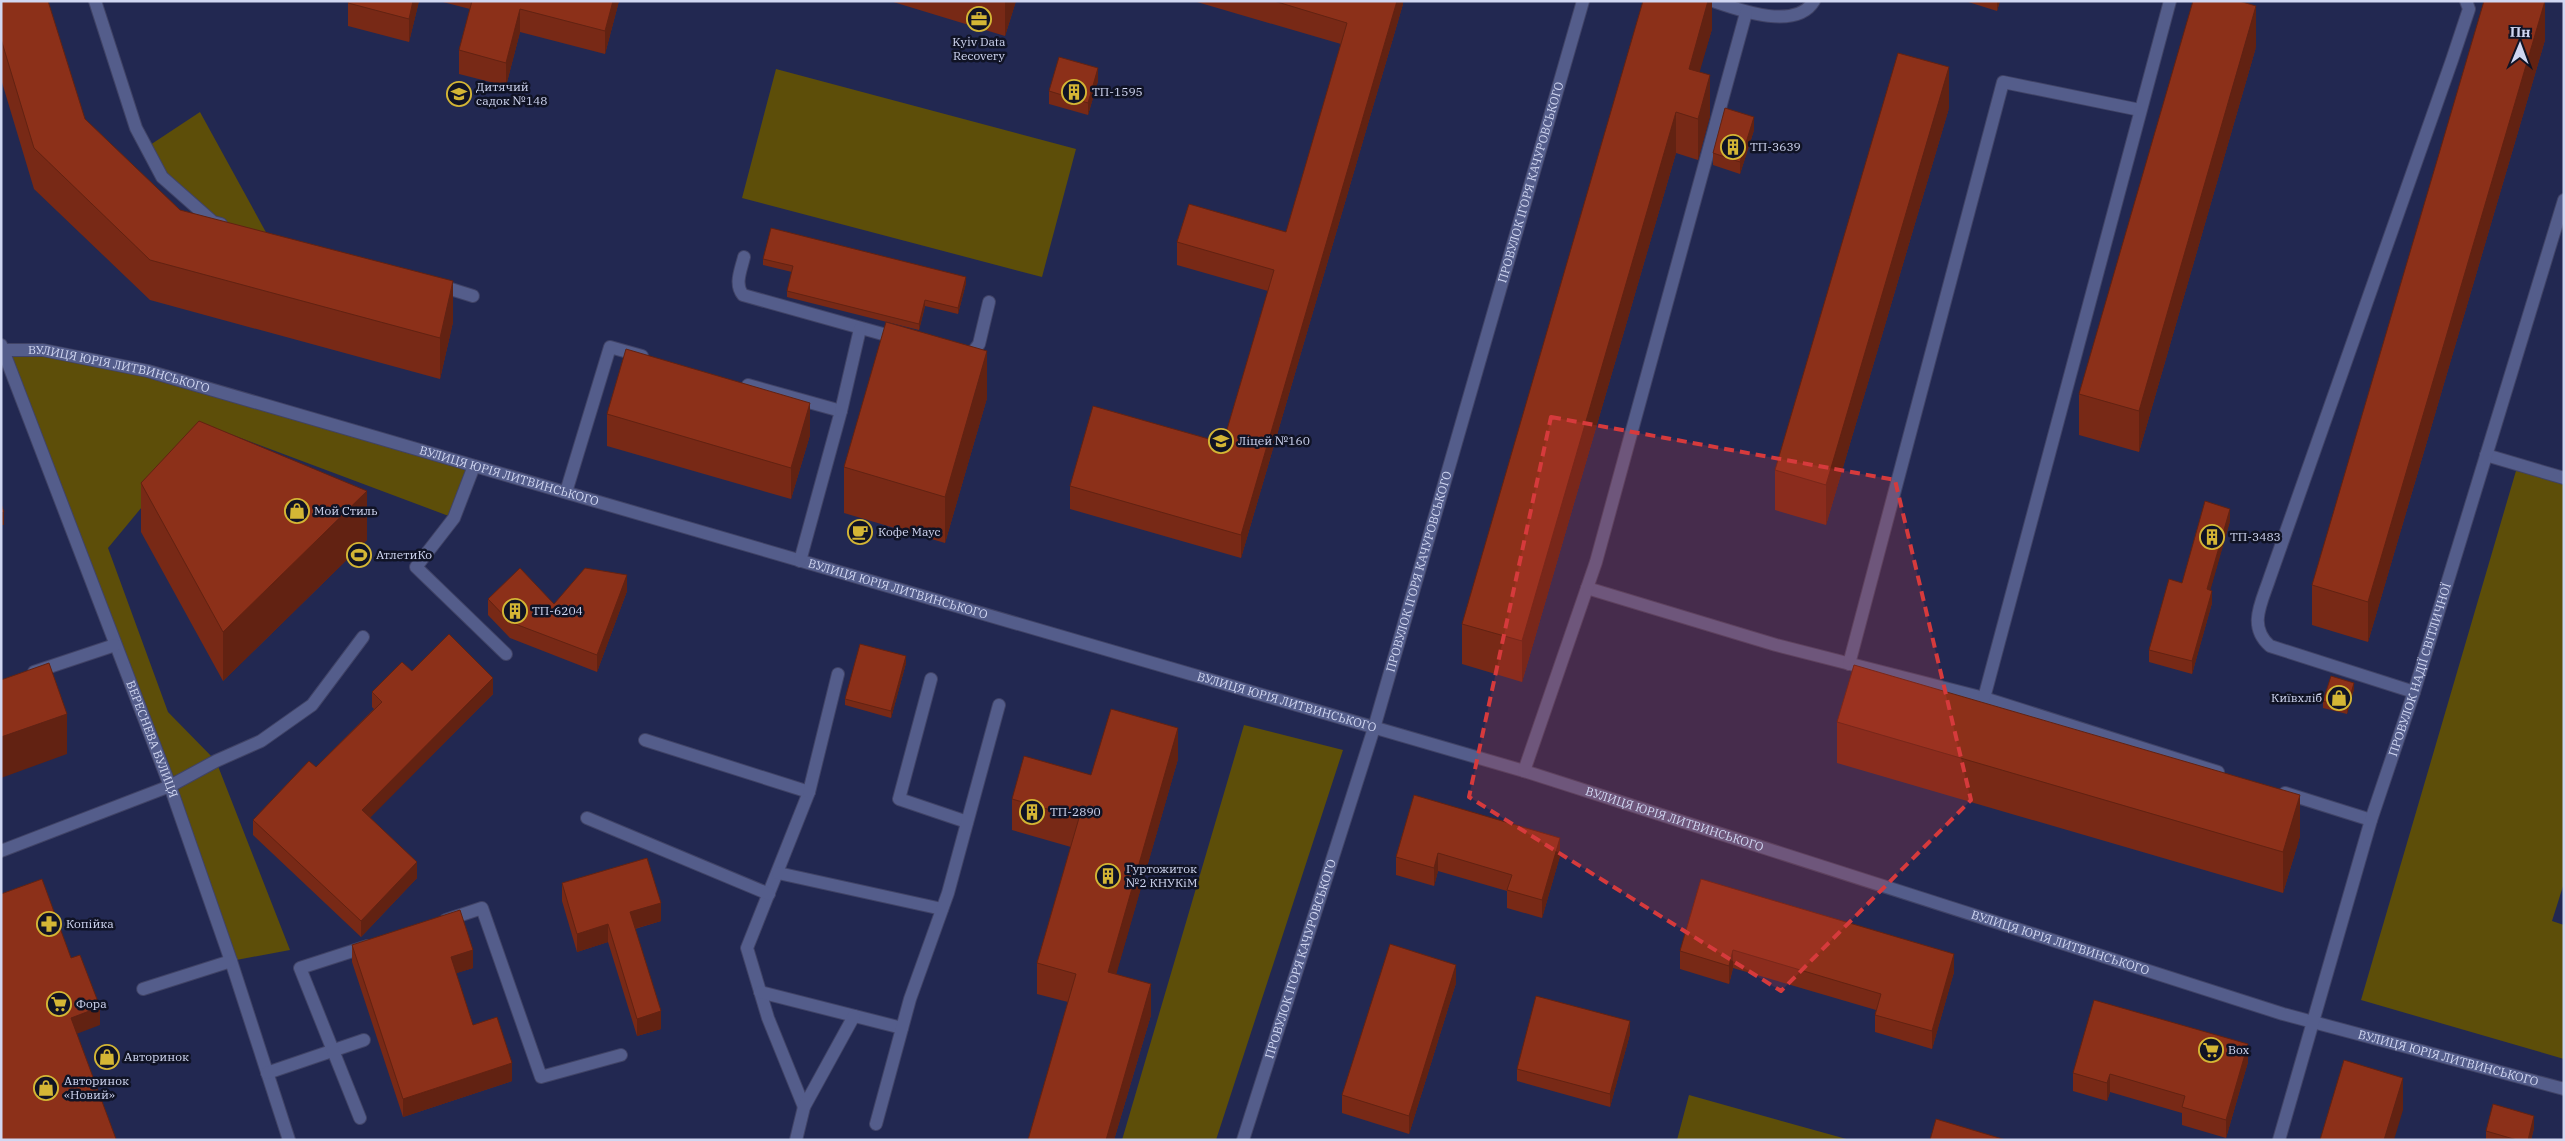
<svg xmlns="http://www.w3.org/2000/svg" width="2565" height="1141" viewBox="0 0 2565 1141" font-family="'IBM Plex Serif',serif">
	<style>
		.green { fill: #5d4e09 }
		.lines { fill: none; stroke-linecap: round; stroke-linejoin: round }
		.minor-casing { stroke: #404366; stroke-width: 14 }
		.minor { stroke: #545d8b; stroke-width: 12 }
		.wall { fill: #782916 }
		.shaded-wall { fill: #622212 }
		.building { fill: #8c3019; stroke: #622212 }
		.marked { fill: #d63a3c; fill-opacity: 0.2; stroke: #d63a3c; stroke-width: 4; stroke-dasharray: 10 6; stroke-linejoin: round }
		.labels { text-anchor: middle; stroke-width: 5; stroke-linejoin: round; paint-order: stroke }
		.poi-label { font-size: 12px; fill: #d1d7f2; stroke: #101325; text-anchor: start }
		.street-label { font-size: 12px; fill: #d1d7f2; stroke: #101325 }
	</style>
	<rect width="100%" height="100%" fill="#222851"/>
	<path class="green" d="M 776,69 L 1076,149 L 1042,277 L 742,198 Z
		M 200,112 L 268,236 L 213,222 L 162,177 L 147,147 Z
		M 3,350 L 147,372 L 474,466 L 454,518 L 209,426 L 108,548 L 168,712 L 216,761 L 290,950 L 231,961 Z
		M 2518,464 L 2564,478 L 2564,883 L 2552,921 L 2564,925 L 2564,1059 L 2361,1000 Z
		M 1244,725 L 1343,750 L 1216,1140 L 1122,1140 Z
		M 1689,1095 L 1850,1140 L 1677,1140 Z"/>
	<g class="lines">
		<defs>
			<g id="minor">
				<path d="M 95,1 L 136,128 L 162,177 L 213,222 L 221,224"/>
				<path d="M 1713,1 C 1739,10 1796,31 1814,1"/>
				<path d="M 744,257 C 741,270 734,284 743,295 L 897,338"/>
				<path d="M 438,285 L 473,296"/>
				<path id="s1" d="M 1,345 L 170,786 L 231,961 L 289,1140"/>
				<path id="s2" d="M 1,350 L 43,350 L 148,371 L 1524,771 L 2283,1014 L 2564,1089"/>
				<path d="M 963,354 L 973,352 L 979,344 L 989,302"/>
				<path d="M 748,385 L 841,411 L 800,561"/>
				<path d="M 841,411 L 860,329"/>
				<path d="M 2486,455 L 2564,478"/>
				<path d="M 474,466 L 454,518 L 416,567 L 506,654"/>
				<path d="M 566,492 L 610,347 L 642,356"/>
				<path d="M 1587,588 L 1776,645 L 1984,698 L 2218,772"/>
				<path d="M 1849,664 L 2003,82 L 2140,110"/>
				<path d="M 34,672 L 115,645"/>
				<path d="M 931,679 L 899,799 L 967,822"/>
				<path d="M 2414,692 L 2270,646 C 2247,626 2262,602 2270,577 L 2452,60 L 2469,9 L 2466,1"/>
				<path d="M 1984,698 L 2170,1"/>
				<path d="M 645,740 L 809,792 L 747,948 L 768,1018 L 804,1107"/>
				<path d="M 1524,771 L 1596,562 L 1746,13"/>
				<path d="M 809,792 L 838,674"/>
				<path d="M 2285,793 L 2371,820"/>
				<path d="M 587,818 L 769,894"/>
				<path d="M 1,851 L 170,786 L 216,761 L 261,741 L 312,705 L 363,637"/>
				<path d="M 778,873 L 942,909"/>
				<path d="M 446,920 L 482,908 L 541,1077 L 621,1055"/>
				<path d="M 143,989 L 231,961"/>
				<path d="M 760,992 L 902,1028"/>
				<path d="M 267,1073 L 364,1040"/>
				<path d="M 360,1118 L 300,968 L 368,946"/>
				<path d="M 876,1124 L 910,999 L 948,893 L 999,705"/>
				<path d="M 796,1140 L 804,1107 L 854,1016"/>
				<path id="s3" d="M 1243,1140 L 1374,728 L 1583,1"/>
				<path id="s4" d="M 2279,1140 L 2371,820 L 2414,692 L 2564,200"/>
			</g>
		</defs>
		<use href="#minor" class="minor-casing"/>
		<use href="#minor" class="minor"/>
	</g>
	<path class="wall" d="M 1,1 L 85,119 L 180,210 L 453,322 L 440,379 L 150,300 L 34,189 L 1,79 Z
		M 419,1 L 409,42 L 348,26 L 348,3 Z
		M 439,1 L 619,1 L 605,54 L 520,32 L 506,86 L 459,74 L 459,50 L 470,9 Z
		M 890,1 L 1016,1 L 1005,36 Z
		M 1197,1 L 1403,1 L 1403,4 L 1241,558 L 1070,509 L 1070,486 L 1223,443 L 1268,291 L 1177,265 L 1177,242 L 1286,232 L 1341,44 L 1197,2 Z
		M 1712,1 L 1712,29 L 1699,72 L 1710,116 L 1698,160 L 1676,153 L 1522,682 L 1462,664 L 1462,624 Z
		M 1965,1 L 2000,1 L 1997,11 Z
		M 2545,1 L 2545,40 L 2368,642 L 2312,625 L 2312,585 Z
		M 2256,47 L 2139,452 L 2079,435 L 2079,394 Z
		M 1098,81 L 1088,115 L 1049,104 L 1049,91 Z
		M 1949,108 L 1826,525 L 1775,510 L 1775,470 Z
		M 1754,130 L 1740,174 L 1713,165 L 1713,153 Z
		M 763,259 L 966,283 L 958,314 L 925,306 L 919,330 L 787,297 L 787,291 L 792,272 L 763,265 Z
		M 987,398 L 945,543 L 844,513 L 844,467 Z
		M 607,414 L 810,435 L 791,499 L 607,446 Z
		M 141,483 L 367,540 L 223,681 L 141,532 Z
		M 2230,521 L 2210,590 L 2212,603 L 2192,674 L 2149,662 L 2149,650 L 2182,583 Z
		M 627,591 L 597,672 L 510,638 L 488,615 L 488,599 L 554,604 Z
		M 906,663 L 891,718 L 845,705 L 845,699 Z
		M 412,671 L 493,694 L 369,818 L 417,878 L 361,937 L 253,835 L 253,820 L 316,767 L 374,709 L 372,707 L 372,692 Z
		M 2354,689 L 2347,714 L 2323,708 L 2323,701 Z
		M 1837,722 L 2300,836 L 2283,893 L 1837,763 Z
		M 1178,759 L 1116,974 L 1151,1015 L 1114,1140 L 1028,1140 L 1068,1002 L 1037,994 L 1037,963 L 1071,847 L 1012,830 L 1012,799 L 1091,775 Z
		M 1414,795 L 1560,856 L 1542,918 L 1507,908 L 1507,891 L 1438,871 L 1434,886 L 1396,875 L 1396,857 Z
		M 1701,879 L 1954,972 L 1932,1049 L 1875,1032 L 1875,1015 L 1876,1010 L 1733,968 L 1729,984 L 1680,969 L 1680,951 Z
		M 562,883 L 661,921 L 635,929 L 661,1029 L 637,1036 L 608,942 L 577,952 L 562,901 Z
		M 352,945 L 473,968 L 456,973 L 473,1025 L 512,1081 L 403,1117 L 352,962 Z
		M 1456,983 L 1409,1134 L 1342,1113 L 1342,1095 Z
		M 1630,1034 L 1610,1107 L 1517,1081 L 1517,1069 Z
		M 2248,1062 L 2226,1138 L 2182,1125 L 2182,1113 L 2110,1092 L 2107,1101 L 2073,1091 L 2073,1073 Z
		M 2534,1128 L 2531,1140 L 2486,1140 L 2486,1131 Z"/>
	<path class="shaded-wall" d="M 413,1 L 419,1 L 409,42 L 409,19 Z
		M 613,1 L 619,1 L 605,54 L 605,31 Z
		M 1005,1 L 1016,1 L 1005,36 Z
		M 1397,1 L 1403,1 L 1403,4 L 1241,558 L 1241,535 Z
		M 1708,1 L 1712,1 L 1712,29 L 1689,109 L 1689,69 Z
		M 1997,1 L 2000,1 L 1997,11 Z
		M 2545,1 L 2545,40 L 2368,642 L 2368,602 Z
		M 2256,6 L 2256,47 L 2139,452 L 2139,411 Z
		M 520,9 L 520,32 L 506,86 L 506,63 Z
		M 1949,67 L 1949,108 L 1826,525 L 1826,485 Z
		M 1098,68 L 1098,81 L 1088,115 L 1088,103 Z
		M 1710,75 L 1710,116 L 1698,160 L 1698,119 Z
		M 1676,112 L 1676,153 L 1522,682 L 1522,641 Z
		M 1754,117 L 1754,130 L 1740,174 L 1740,162 Z
		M 966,277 L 966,283 L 958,314 L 958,308 Z
		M 453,281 L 453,322 L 440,379 L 440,338 Z
		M 925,300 L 925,306 L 919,330 L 919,324 Z
		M 987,351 L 987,398 L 945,543 L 945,497 Z
		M 810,403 L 810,435 L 791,499 L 791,468 Z
		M 367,491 L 367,540 L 223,681 L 223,632 Z
		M 2230,509 L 2230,521 L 2207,602 L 2207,589 Z
		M 4,512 L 4,525 L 1,525 L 1,513 Z
		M 627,575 L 627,591 L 597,672 L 597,655 Z
		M 2212,591 L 2212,603 L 2192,674 L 2192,661 Z
		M 906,656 L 906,663 L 891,718 L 891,711 Z
		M 493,678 L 493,694 L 362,826 L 362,810 Z
		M 2354,683 L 2354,689 L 2347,714 L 2347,708 Z
		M 67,714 L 67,754 L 1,778 L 1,737 Z
		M 1178,728 L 1178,759 L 1108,1003 L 1108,972 Z
		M 2300,795 L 2300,836 L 2283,893 L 2283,852 Z
		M 1560,838 L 1560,856 L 1542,918 L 1542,900 Z
		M 1438,853 L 1438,871 L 1434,886 L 1434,868 Z
		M 417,862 L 417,878 L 361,937 L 361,921 Z
		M 661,903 L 661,921 L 630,930 L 630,912 Z
		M 608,924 L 608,942 L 577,952 L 577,934 Z
		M 473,950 L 473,968 L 451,975 L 451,957 Z
		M 1733,950 L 1733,968 L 1729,984 L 1729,966 Z
		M 1954,954 L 1954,972 L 1932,1049 L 1932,1031 Z
		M 1456,965 L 1456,983 L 1409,1134 L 1409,1116 Z
		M 1151,984 L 1151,1015 L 1114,1140 L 1106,1140 Z
		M 100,1007 L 100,1025 L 71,1036 L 71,1018 Z
		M 661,1011 L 661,1029 L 637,1036 L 637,1019 Z
		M 1630,1021 L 1630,1034 L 1610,1107 L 1610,1094 Z
		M 2248,1044 L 2248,1062 L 2226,1138 L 2226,1120 Z
		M 512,1063 L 512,1081 L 403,1117 L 403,1099 Z
		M 2110,1074 L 2110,1092 L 2107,1101 L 2107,1083 Z
		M 2403,1078 L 2403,1110 L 2394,1140 L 2384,1140 Z
		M 2534,1116 L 2534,1128 L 2531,1140 L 2528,1140 Z"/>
	<path class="building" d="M 1,1 L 48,1 L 85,119 L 180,210 L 453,281 L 440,338 L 150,260 L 34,148 L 1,39 Z
		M 349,1 L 413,1 L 409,19 L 348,3 Z
		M 472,1 L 613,1 L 605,31 L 520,9 L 506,63 L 459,50 Z
		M 1274,1 L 1397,1 L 1241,535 L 1070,486 L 1093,406 L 1223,443 L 1274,270 L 1177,242 L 1189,204 L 1286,232 L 1347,23 Z
		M 1643,1 L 1708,1 L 1689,69 L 1710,75 L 1698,119 L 1676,112 L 1522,641 L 1462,624 Z
		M 2193,1 L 2239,1 L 2256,6 L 2139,411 L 2079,394 Z
		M 2484,1 L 2545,1 L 2368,602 L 2312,585 Z
		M 1898,53 L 1949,67 L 1826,485 L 1775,470 Z
		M 1059,57 L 1098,68 L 1088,103 L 1049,91 Z
		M 1725,108 L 1754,117 L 1740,162 L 1713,153 Z
		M 771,228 L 966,277 L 958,308 L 925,300 L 919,324 L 787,291 L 793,266 L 763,259 Z
		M 886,322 L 987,351 L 945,497 L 844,467 Z
		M 626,349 L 810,403 L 791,468 L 607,414 Z
		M 199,421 L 367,491 L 223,632 L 141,483 Z
		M 2205,501 L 2230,509 L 2207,589 L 2212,591 L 2192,661 L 2149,650 L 2169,579 L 2182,583 Z
		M 1,504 L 4,512 L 1,513 Z
		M 520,568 L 554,604 L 585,568 L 627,575 L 597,655 L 510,622 L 488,599 Z
		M 449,634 L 493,678 L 362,810 L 417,862 L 361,921 L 253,820 L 309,761 L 316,767 L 382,702 L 372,692 L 402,662 L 412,671 Z
		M 860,644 L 906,656 L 891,711 L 845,699 Z
		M 49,663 L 67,714 L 1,737 L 1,680 Z
		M 1854,665 L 2300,795 L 2283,852 L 1837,722 Z
		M 2331,676 L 2354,683 L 2347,708 L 2323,701 Z
		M 1111,709 L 1178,728 L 1108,972 L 1151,984 L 1106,1140 L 1028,1140 L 1076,974 L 1037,963 L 1079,818 L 1012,799 L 1024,756 L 1091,775 Z
		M 1414,795 L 1560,838 L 1542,900 L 1507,890 L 1512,875 L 1438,853 L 1434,868 L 1396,857 Z
		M 647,858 L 661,903 L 630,912 L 661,1011 L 637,1019 L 608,924 L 577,934 L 562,883 Z
		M 42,879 L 71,958 L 80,955 L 100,1007 L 71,1018 L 116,1139 L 115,1140 L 1,1140 L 1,894 Z
		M 1701,879 L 1954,954 L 1932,1031 L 1875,1015 L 1881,994 L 1733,950 L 1729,966 L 1680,951 Z
		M 460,910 L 473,950 L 451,957 L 473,1025 L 497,1017 L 512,1063 L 403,1099 L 352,945 Z
		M 1390,944 L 1456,965 L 1409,1116 L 1342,1095 Z
		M 1536,996 L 1630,1021 L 1610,1094 L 1517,1069 Z
		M 2094,1000 L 2248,1044 L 2226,1120 L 2182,1107 L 2185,1096 L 2110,1074 L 2107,1083 L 2073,1073 Z
		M 2344,1060 L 2403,1078 L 2384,1140 L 2320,1140 Z
		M 2493,1104 L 2534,1116 L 2528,1140 L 2517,1140 L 2486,1131 Z
		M 1936,1119 L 2006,1140 L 1930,1140 Z"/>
	<path class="marked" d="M 1551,417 L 1895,480 L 1971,800 L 1781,991 L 1469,797 Z"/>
	<defs>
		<symbol id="office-ring" viewBox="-11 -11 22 22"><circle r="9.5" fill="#101325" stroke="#d4b635" stroke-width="1.5"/><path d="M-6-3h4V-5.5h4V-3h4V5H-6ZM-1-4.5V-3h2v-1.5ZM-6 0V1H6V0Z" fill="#d4b635"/></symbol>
		<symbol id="building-ring" viewBox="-11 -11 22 22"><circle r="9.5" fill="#101325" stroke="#d4b635" stroke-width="1.5"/><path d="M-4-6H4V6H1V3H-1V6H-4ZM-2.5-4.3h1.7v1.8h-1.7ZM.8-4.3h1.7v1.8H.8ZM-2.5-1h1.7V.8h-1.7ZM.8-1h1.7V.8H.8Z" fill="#d4b635"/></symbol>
		<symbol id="school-ring" viewBox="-11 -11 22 22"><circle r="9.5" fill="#101325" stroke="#d4b635" stroke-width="1.5"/><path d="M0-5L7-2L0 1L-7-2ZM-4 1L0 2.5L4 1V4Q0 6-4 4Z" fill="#d4b635"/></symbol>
		<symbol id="shop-ring" viewBox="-11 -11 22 22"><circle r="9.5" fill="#101325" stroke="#d4b635" stroke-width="1.5"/><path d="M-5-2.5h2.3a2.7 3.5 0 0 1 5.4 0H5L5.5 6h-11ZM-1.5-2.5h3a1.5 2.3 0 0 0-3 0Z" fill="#d4b635"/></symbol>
		<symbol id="cafe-ring" viewBox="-11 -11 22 22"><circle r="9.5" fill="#101325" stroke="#d4b635" stroke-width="1.5"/><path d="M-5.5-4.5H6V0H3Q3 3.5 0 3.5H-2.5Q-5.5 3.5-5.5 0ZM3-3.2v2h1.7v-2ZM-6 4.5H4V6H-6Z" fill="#d4b635"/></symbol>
		<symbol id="stadium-ring" viewBox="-11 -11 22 22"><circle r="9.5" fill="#101325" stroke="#d4b635" stroke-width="1.5"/><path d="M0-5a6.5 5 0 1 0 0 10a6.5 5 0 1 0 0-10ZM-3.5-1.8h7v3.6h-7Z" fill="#d4b635"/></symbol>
		<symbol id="pharmacy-ring" viewBox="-11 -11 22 22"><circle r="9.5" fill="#101325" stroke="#d4b635" stroke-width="1.5"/><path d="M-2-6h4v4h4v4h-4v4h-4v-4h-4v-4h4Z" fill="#d4b635"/></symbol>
		<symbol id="supermarket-ring" viewBox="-11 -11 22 22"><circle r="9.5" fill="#101325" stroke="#d4b635" stroke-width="1.5"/><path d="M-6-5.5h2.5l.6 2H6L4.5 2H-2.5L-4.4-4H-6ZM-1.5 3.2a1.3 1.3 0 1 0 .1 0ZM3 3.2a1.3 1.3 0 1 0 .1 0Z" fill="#d4b635"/></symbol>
	</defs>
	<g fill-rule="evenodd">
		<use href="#office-ring" x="965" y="5" width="28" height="28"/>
		<use href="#building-ring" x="1060" y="78" width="28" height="28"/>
		<use href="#school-ring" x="445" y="80" width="28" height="28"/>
		<use href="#building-ring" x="1719" y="133" width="28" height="28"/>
		<use href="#school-ring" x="1207" y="427" width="28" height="28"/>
		<use href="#shop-ring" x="283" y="497" width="28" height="28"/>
		<use href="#cafe-ring" x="846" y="518" width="28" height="28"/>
		<use href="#building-ring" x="2198" y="523" width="28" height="28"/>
		<use href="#stadium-ring" x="345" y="541" width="28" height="28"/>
		<use href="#building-ring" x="501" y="597" width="28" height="28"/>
		<use href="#shop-ring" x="2325" y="684" width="28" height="28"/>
		<use href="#building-ring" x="1018" y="798" width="28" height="28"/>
		<use href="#building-ring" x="1094" y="862" width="28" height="28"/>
		<use href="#pharmacy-ring" x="35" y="910" width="28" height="28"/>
		<use href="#supermarket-ring" x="45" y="990" width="28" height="28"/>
		<use href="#supermarket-ring" x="2197" y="1036" width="28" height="28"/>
		<use href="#shop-ring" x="93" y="1043" width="28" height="28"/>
		<use href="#shop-ring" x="32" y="1074" width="28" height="28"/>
	</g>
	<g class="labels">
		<g class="poi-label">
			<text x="979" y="46" text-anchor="middle">Kyiv Data<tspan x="979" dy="14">Recovery</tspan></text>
			<text x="476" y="91">Дитячий<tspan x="476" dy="14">садок №148</tspan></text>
			<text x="1092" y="96">ТП-1595</text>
			<text x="1750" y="151">ТП-3639</text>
			<text x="1238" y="445">Ліцей №160</text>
			<text x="314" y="515">Мой Стиль</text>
			<text x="878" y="536">Кофе Маус</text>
			<text x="2230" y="541">ТП-3483</text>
			<text x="376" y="559">АтлетиКо</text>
			<text x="532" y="615">ТП-6204</text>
			<text x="2322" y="702" text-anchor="end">Київхліб</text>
			<text x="1050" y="816">ТП-2890</text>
			<text x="1126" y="873">Гуртожиток<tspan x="1126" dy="14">№2 КНУКіМ</tspan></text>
			<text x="66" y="928">Копійка</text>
			<text x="76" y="1008">Фора</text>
			<text x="2228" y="1054">Box</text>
			<text x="124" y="1061">Авторинок</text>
			<text x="64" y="1085">Авторинок<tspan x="64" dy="14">«Новий»</tspan></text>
		</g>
		<g class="street-label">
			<text dy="4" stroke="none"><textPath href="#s3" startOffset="1000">ПРОВУЛОК ІГОРЯ КАЧУРОВСЬКОГО</textPath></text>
			<text dy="4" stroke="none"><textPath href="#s2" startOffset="120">ВУЛИЦЯ ЮРІЯ ЛИТВИНСЬКОГО</textPath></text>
			<text dy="4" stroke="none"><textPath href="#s2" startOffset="525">ВУЛИЦЯ ЮРІЯ ЛИТВИНСЬКОГО</textPath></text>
			<text dy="4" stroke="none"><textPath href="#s3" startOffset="595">ПРОВУЛОК ІГОРЯ КАЧУРОВСЬКОГО</textPath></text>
			<text dy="4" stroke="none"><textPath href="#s2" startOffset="930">ВУЛИЦЯ ЮРІЯ ЛИТВИНСЬКОГО</textPath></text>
			<text dy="4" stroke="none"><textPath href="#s4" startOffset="491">ПРОВУЛОК НАДІЇ СВІТЛИЧНОЇ</textPath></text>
			<text dy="4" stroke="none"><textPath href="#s2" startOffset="1335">ВУЛИЦЯ ЮРІЯ ЛИТВИНСЬКОГО</textPath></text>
			<text dy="4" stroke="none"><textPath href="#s1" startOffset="422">ВЕРЕСНЕВА ВУЛИЦЯ</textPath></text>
			<text dy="4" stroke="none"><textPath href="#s2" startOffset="1740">ВУЛИЦЯ ЮРІЯ ЛИТВИНСЬКОГО</textPath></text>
			<text dy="4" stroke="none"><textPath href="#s2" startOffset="2145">ВУЛИЦЯ ЮРІЯ ЛИТВИНСЬКОГО</textPath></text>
			<text dy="4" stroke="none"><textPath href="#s3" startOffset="190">ПРОВУЛОК ІГОРЯ КАЧУРОВСЬКОГО</textPath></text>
			<text dy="4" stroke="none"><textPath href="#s2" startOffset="2550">ВУЛИЦЯ ЮРІЯ ЛИТВИНСЬКОГО</textPath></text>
		</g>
	</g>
	<rect width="2565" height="1141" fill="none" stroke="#d1d7f2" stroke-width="5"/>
	<g transform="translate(2520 45) rotate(1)" stroke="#101325" stroke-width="4" paint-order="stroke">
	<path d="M0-4L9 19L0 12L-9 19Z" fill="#d1d7f2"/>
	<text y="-8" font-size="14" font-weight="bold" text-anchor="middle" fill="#d1d7f2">Пн</text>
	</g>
</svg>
